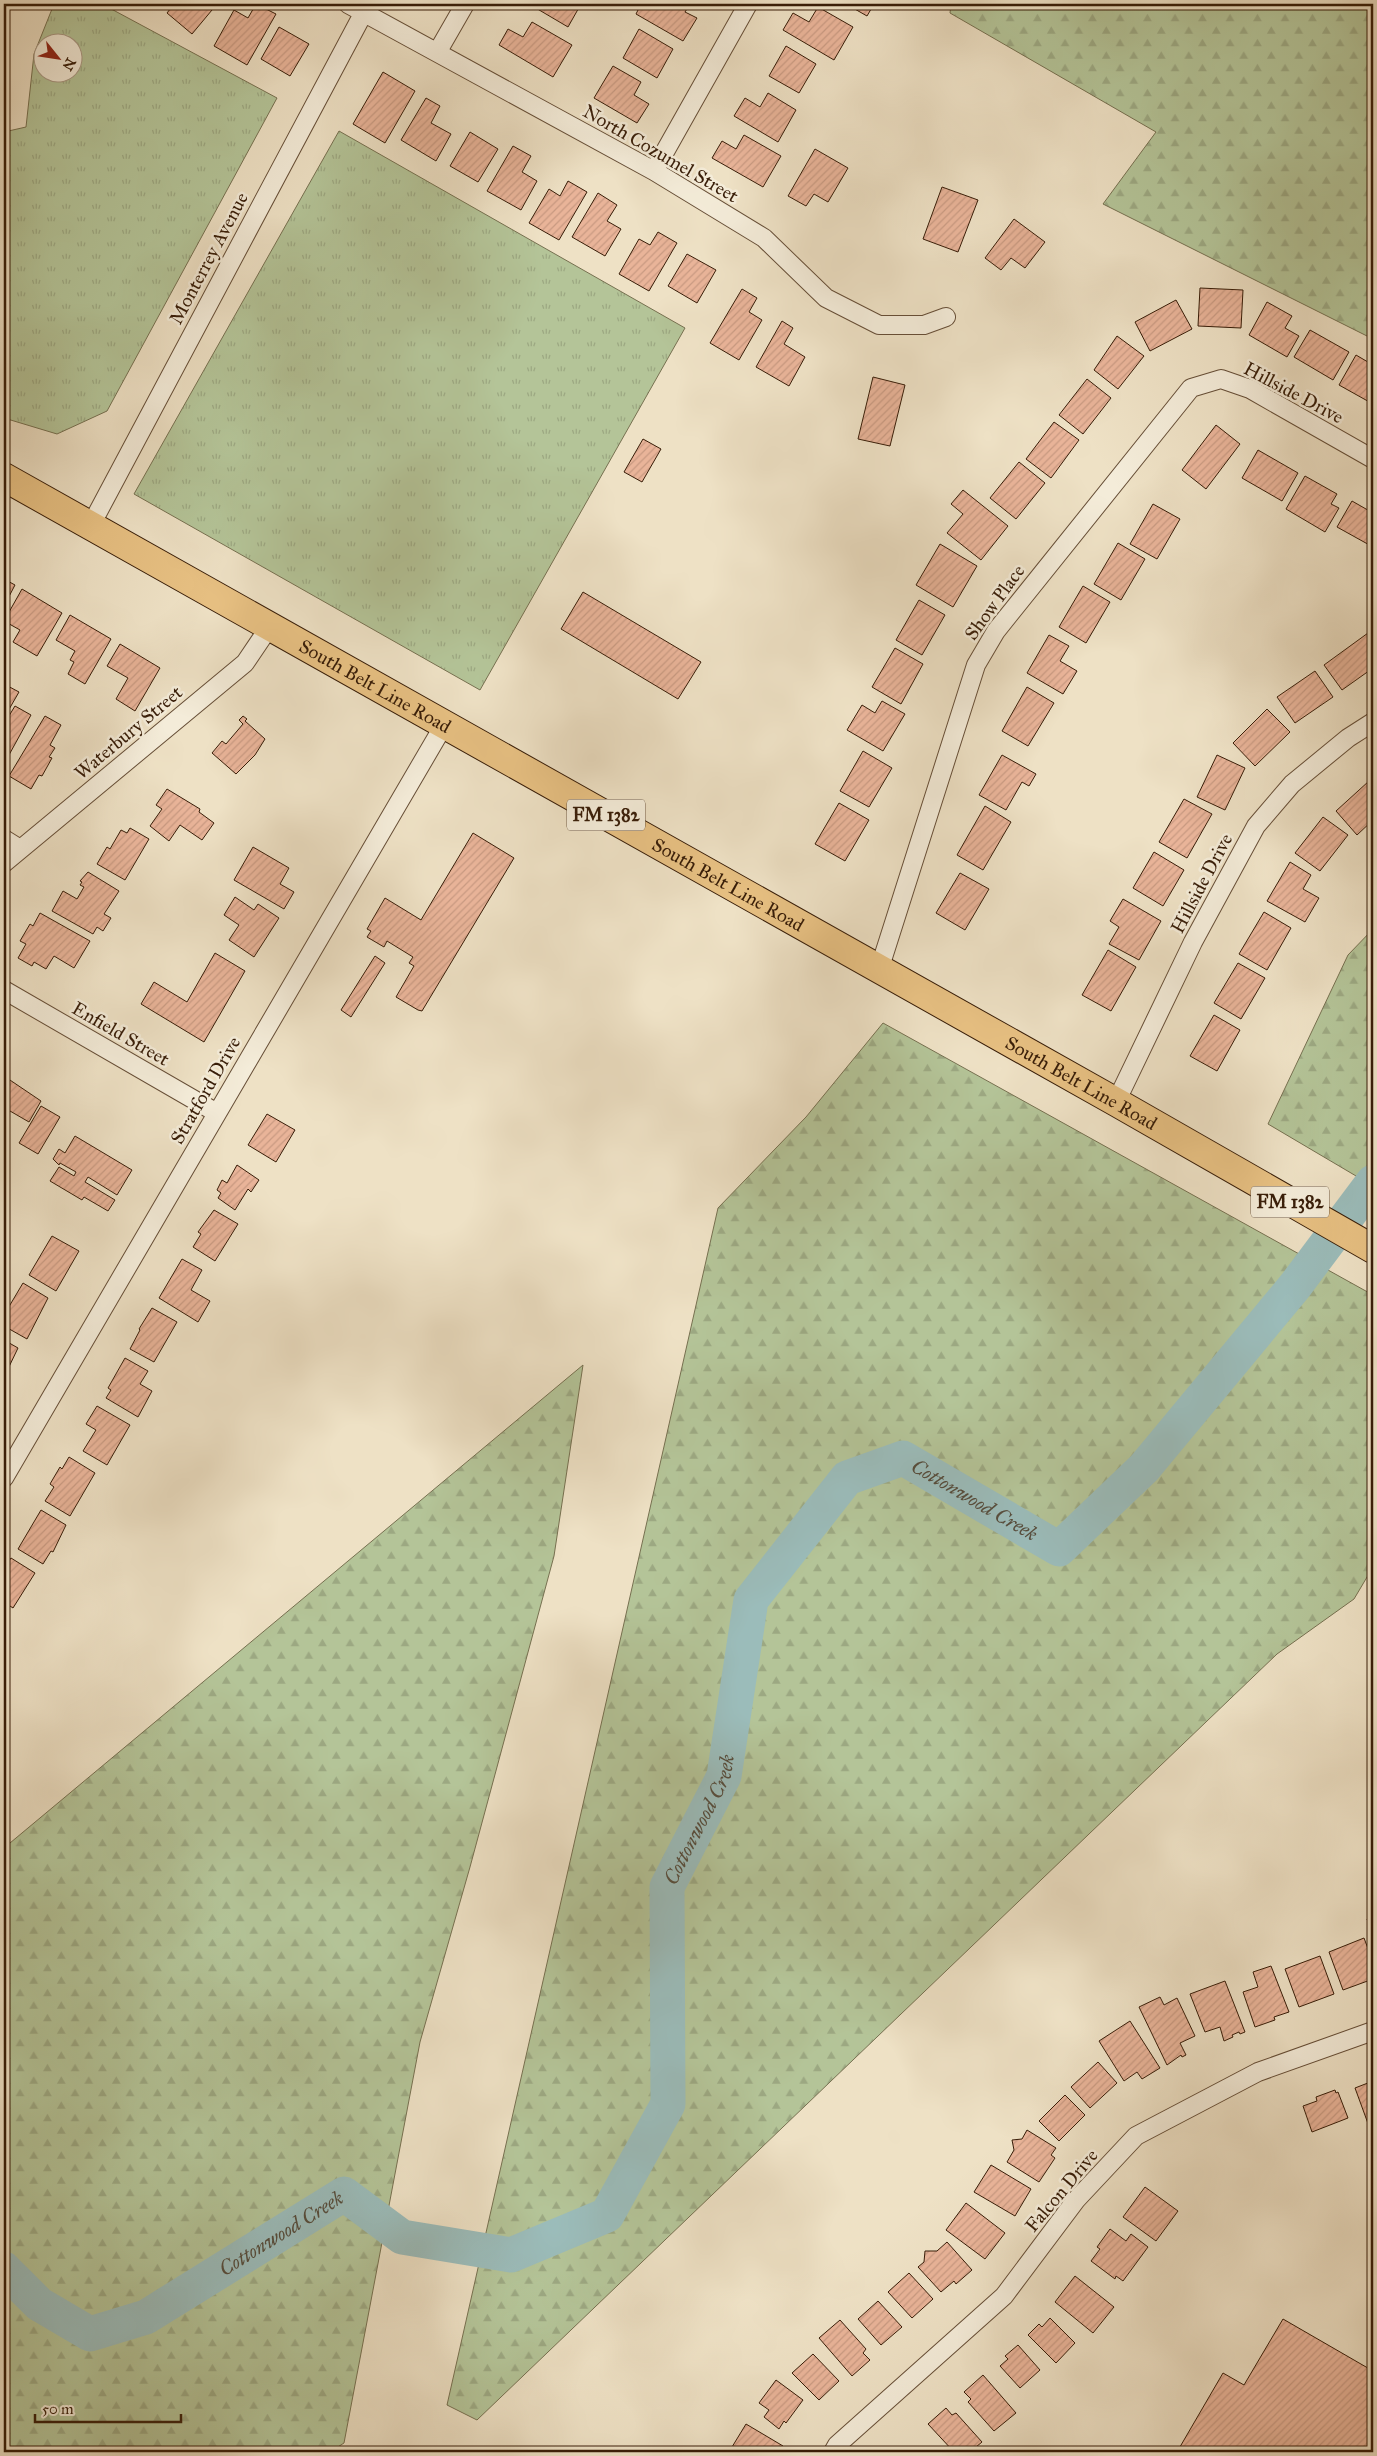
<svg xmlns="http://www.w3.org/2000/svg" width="1377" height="2456" viewBox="0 0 1377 2456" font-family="'IM FELL Great Primer',serif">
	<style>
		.grass { fill: url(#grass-tufts); stroke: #767050; fill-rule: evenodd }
		.forest { fill: url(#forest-firs); stroke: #767050 }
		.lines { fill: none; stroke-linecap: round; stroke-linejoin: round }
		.river { stroke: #9bbcba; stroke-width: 35 }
		.building { fill: url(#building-hatch); stroke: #381d08 }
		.street-casing { stroke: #664e37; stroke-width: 20 }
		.primary-casing { stroke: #381d08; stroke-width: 30 }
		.street { stroke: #f4ecd9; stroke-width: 18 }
		.primary { stroke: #e7c082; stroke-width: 28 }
		.labels { text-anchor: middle; stroke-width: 5; stroke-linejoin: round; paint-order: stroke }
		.shield { fill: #f4ecd9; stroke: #705b47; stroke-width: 1 }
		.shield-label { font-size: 18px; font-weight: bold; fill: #381d08 }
		.street-label { font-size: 19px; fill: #381d08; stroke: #f4ecd9 }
		.water-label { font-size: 20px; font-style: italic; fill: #564d3d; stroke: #f4ecd9 }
	</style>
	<defs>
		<pattern id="grass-tufts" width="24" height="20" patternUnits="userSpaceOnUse" patternTransform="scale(1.25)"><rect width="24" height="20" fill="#b4c498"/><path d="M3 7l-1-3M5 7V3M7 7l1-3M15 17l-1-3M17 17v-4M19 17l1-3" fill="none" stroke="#9ca882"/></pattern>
		<pattern id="forest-firs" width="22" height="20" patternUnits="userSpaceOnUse" patternTransform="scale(1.25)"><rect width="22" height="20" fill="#b4c498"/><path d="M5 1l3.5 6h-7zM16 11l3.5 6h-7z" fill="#9ca882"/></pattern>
		<pattern id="building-hatch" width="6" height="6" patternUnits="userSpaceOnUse" patternTransform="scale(1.25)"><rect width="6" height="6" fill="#e9b499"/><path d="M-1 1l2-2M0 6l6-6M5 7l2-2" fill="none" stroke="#c99a82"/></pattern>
	</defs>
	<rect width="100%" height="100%" fill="#eee1c5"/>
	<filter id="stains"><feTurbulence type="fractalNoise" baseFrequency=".004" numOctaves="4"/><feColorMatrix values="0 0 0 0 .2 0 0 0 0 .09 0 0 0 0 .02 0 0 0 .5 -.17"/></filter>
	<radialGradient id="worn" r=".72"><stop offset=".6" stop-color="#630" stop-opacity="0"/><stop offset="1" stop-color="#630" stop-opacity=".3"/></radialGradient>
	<path class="grass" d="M 54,4 L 102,4 L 277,98 L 107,411 L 57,434 L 4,418 L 4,132 L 26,127 L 34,54 ZM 42,42 L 72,42 L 72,72 L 42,72 Z
		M 339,131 L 685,328 L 480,690 L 134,494 Z"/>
	<path class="forest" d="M 951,4 L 1373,4 L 1373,339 L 1103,204 L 1156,132 L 950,13 Z
		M 1373,929 L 1373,1186 L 1268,1124 L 1348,955 Z
		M 883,1023 L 1373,1295 L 1373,1567 L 1354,1599 L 1277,1654 L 477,2420 L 447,2405 L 718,1208 L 806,1117 Z
		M 583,1365 L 554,1556 L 470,1867 L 420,2042 L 344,2443 L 330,2452 L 4,2452 L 4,1848 Z"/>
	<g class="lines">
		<path class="river" id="s1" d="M 4,2269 L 39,2304 L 90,2334 L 146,2317 L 344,2194 L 402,2237 L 511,2255 L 607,2215 L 668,2104 L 667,1887 L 724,1776 L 751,1600 L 847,1478 L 903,1458 L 1059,1549 L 1144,1468 L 1295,1286 L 1373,1182"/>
	</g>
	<path class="building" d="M 174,4 L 217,4 L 192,34 L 167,13 Z
		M 256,4 L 276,14 L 247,65 L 214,46 L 234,10 L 248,18 Z
		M 529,4 L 581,4 L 568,27 Z
		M 641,4 L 690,4 L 685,12 L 697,18 L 683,41 L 636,14 Z
		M 846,4 L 874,4 L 867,16 Z
		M 818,7 L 853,27 L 834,60 L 783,30 L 793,13 L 809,22 Z
		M 532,22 L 572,45 L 553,77 L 499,45 L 508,29 L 523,37 Z
		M 279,27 L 309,44 L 290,76 L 261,59 Z
		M 639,29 L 673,49 L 657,78 L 623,58 Z
		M 786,46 L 816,64 L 799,93 L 769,76 Z
		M 613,66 L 641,82 L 634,95 L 649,104 L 637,123 L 594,98 Z
		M 383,72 L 415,91 L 385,143 L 353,124 Z
		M 768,93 L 796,110 L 778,142 L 734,116 L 745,98 L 760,107 Z
		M 426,98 L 440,106 L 431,123 L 451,134 L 436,161 L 401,140 Z
		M 470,132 L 498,149 L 478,182 L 450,166 Z
		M 744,135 L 781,156 L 763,187 L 712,158 L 722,141 L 736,149 Z
		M 513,146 L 531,156 L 522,172 L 537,181 L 521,210 L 487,191 Z
		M 815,149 L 848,168 L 828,202 L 814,194 L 806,206 L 788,196 Z
		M 568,181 L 587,192 L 559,240 L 529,223 L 549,189 L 560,196 Z
		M 942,187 L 978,200 L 958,252 L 923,239 Z
		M 598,193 L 617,205 L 607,221 L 621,229 L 605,256 L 572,237 Z
		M 1014,219 L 1045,242 L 1025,268 L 1011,258 L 1001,270 L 985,258 Z
		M 658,232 L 677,243 L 649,291 L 619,274 L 639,239 L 650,245 Z
		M 687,254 L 716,270 L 697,303 L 668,286 Z
		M 1200,288 L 1243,290 L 1241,328 L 1198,326 Z
		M 742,289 L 757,298 L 749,312 L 762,320 L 739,360 L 710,343 Z
		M 1176,300 L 1192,329 L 1150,351 L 1135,322 Z
		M 1267,302 L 1292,316 L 1285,328 L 1299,336 L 1287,357 L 1249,335 Z
		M 782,321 L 793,328 L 784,344 L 805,357 L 789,386 L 756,367 Z
		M 1310,330 L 1349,352 L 1333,380 L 1294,357 Z
		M 1117,336 L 1144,356 L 1118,389 L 1094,370 Z
		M 1356,355 L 1373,365 L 1373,404 L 1339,385 Z
		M 873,377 L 905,385 L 890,446 L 858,439 Z
		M 1087,379 L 1111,398 L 1083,434 L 1059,415 Z
		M 1054,422 L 1079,440 L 1051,478 L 1026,459 Z
		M 1216,425 L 1240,444 L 1206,489 L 1182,470 Z
		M 643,439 L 661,449 L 642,482 L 624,472 Z
		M 1258,450 L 1298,473 L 1282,501 L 1242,478 Z
		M 1019,462 L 1045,483 L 1016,519 L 990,498 Z
		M 1305,476 L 1337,494 L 1331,504 L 1339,508 L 1325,532 L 1286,509 Z
		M 963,490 L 1008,526 L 981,560 L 947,533 L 963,514 L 951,504 Z
		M 1352,501 L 1373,513 L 1373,547 L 1337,527 Z
		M 1153,504 L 1180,519 L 1157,559 L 1130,544 Z
		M 1118,543 L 1145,559 L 1121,600 L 1094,584 Z
		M 940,544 L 977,566 L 953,607 L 916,585 Z
		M 4,579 L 15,585 L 4,606 Z
		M 1083,586 L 1110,602 L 1086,643 L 1059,627 Z
		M 22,589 L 62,613 L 37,656 L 13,642 L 20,630 L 4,621 Z
		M 583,592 L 701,662 L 678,699 L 561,629 Z
		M 919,600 L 945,615 L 922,655 L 896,640 Z
		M 70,615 L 111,639 L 85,684 L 68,674 L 74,662 L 70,660 L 75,651 L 56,640 Z
		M 1368,633 L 1373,641 L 1373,668 L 1342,690 L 1324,665 Z
		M 1049,635 L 1069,646 L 1060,661 L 1077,671 L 1063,694 L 1027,673 Z
		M 120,644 L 160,668 L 135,711 L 116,699 L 128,678 L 107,666 Z
		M 895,648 L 923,664 L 901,704 L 872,687 Z
		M 1315,671 L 1333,697 L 1295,723 L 1277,697 Z
		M 4,684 L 19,692 L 4,718 Z
		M 1027,687 L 1054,703 L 1028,746 L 1002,731 Z
		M 882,701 L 905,714 L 883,751 L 847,730 L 862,705 L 875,713 Z
		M 15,706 L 31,715 L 4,764 L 4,724 Z
		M 1267,709 L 1290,732 L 1255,766 L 1233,743 Z
		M 45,716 L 61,725 L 50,745 L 55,748 L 49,757 L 52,758 L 42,776 L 39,775 L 31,789 L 9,776 Z
		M 243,716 L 247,719 L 245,721 L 265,739 L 255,755 L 236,774 L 212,753 L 222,741 L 226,744 L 243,724 L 239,720 Z
		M 863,751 L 892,768 L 869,807 L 840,791 Z
		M 1002,755 L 1036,774 L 1029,786 L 1022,782 L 1006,810 L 979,795 Z
		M 1217,755 L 1245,768 L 1225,810 L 1197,797 Z
		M 1369,781 L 1373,786 L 1373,820 L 1357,835 L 1336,811 Z
		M 167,789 L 200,809 L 199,812 L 214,823 L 202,840 L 180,825 L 169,841 L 150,826 L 162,809 L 156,805 Z
		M 1184,799 L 1212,814 L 1187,858 L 1159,842 Z
		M 839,803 L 869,820 L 845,861 L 815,844 Z
		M 985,806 L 1011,822 L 983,870 L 957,855 Z
		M 1323,817 L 1348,835 L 1320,871 L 1295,853 Z
		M 130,828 L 149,839 L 125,880 L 97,864 L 107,847 L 110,849 L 121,830 L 127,833 Z
		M 473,833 L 514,858 L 422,1011 L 418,1010 L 396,997 L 414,966 L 409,963 L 413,957 L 387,941 L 384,947 L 367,937 L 371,931 L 367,929 L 385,898 L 421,920 Z
		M 253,847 L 289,868 L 280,884 L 294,892 L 284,909 L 234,880 Z
		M 1154,852 L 1184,870 L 1163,906 L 1133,888 Z
		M 1290,862 L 1311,875 L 1303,889 L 1319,898 L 1305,922 L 1267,901 Z
		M 88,872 L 119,891 L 104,914 L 111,918 L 103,931 L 97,927 L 93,934 L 52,911 L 63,891 L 77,899 L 84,887 L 80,885 L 82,882 L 80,881 Z
		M 960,873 L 989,889 L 965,930 L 936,913 Z
		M 235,897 L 254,910 L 258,904 L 279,918 L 254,957 L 229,940 L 239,925 L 224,915 Z
		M 1123,899 L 1161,921 L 1139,960 L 1109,944 L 1119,927 L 1110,921 Z
		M 1264,912 L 1291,928 L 1267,970 L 1239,954 Z
		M 40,913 L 90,941 L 74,968 L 54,956 L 46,969 L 34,962 L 32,966 L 18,958 L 26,944 L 20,941 L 30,924 L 33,926 Z
		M 1108,950 L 1136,967 L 1111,1011 L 1082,995 Z
		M 215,953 L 245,971 L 204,1042 L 141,1004 L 154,982 L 187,1002 Z
		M 375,956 L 385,963 L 351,1017 L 341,1010 Z
		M 1238,963 L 1265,978 L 1241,1019 L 1214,1003 Z
		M 1214,1015 L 1240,1030 L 1217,1071 L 1190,1056 Z
		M 4,1076 L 41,1101 L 29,1122 L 10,1111 L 4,1120 Z
		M 41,1106 L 60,1117 L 38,1154 L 19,1143 Z
		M 267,1114 L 295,1130 L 276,1162 L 248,1145 Z
		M 75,1136 L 132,1170 L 117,1195 L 88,1177 L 85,1182 L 115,1200 L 108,1211 L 84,1197 L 82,1200 L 50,1181 L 59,1167 L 74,1176 L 76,1172 L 60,1163 L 59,1165 L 53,1159 L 59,1149 L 65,1153 Z
		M 237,1165 L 259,1180 L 251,1192 L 248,1189 L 235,1210 L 218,1198 L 221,1193 L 217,1190 L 222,1180 L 227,1183 Z
		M 214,1210 L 238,1224 L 215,1261 L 193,1247 L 201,1234 L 198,1232 Z
		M 52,1236 L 79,1251 L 56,1291 L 29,1275 Z
		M 182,1259 L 202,1270 L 191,1290 L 210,1301 L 198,1322 L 159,1298 Z
		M 23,1283 L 48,1298 L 27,1339 L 4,1326 L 4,1315 Z
		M 152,1308 L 177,1322 L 154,1362 L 130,1349 L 140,1330 L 139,1329 Z
		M 4,1340 L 18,1348 L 6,1373 L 4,1373 Z
		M 125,1358 L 148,1371 L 140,1384 L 152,1391 L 138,1417 L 106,1398 L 111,1390 L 108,1388 Z
		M 97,1406 L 130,1425 L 107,1465 L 83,1451 L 96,1430 L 86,1424 Z
		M 69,1457 L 95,1473 L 70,1516 L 45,1501 L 54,1487 L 50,1484 L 60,1467 L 62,1469 Z
		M 41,1510 L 66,1525 L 53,1552 L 51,1551 L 43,1564 L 18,1549 Z
		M 11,1558 L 35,1573 L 13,1608 L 4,1602 L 4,1568 Z
		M 1373,1916 L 1373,1936 L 1367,1919 Z
		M 1364,1938 L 1373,1962 L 1373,1979 L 1343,1990 L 1329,1952 Z
		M 1320,1956 L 1334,1994 L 1299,2007 L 1285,1969 Z
		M 1271,1966 L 1289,2012 L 1274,2017 L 1275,2020 L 1255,2027 L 1243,1992 L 1258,1987 L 1253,1972 Z
		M 1225,1981 L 1245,2032 L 1240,2034 L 1239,2032 L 1232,2035 L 1233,2037 L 1224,2041 L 1220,2027 L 1205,2032 L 1190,1994 Z
		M 1160,1997 L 1164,2005 L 1177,1998 L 1195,2036 L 1180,2043 L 1186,2055 L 1182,2057 L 1181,2055 L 1167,2065 L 1139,2007 Z
		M 1130,2021 L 1160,2068 L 1142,2079 L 1137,2072 L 1124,2081 L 1099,2041 Z
		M 1098,2062 L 1117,2083 L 1090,2108 L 1071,2087 Z
		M 1373,2081 L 1373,2128 L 1370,2129 L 1355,2088 Z
		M 1335,2090 L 1336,2093 L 1338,2092 L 1348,2118 L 1312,2132 L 1303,2106 L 1317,2101 L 1316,2097 Z
		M 1065,2095 L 1085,2115 L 1059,2141 L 1039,2121 Z
		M 1027,2130 L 1056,2148 L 1051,2155 L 1055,2158 L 1039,2182 L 1007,2162 L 1014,2150 L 1012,2140 L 1022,2139 Z
		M 991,2165 L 1031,2189 L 1015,2216 L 974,2192 Z
		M 1145,2187 L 1178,2211 L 1156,2241 L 1123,2217 Z
		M 966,2203 L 1005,2233 L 985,2259 L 946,2230 Z
		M 1110,2229 L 1126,2241 L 1131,2234 L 1148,2247 L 1123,2281 L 1116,2276 L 1115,2279 L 1091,2261 L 1100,2249 L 1097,2247 Z
		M 947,2242 L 972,2270 L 956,2284 L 954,2281 L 941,2292 L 918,2267 L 924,2262 L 925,2251 L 937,2251 Z
		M 909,2273 L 933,2299 L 912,2318 L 888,2292 Z
		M 1075,2276 L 1114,2307 L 1093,2333 L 1055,2302 Z
		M 878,2301 L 902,2327 L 881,2345 L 858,2319 Z
		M 1050,2318 L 1075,2343 L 1056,2363 L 1028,2335 L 1039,2324 L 1042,2327 Z
		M 1283,2319 L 1373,2371 L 1373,2452 L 1177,2452 L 1223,2373 L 1244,2385 Z
		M 840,2320 L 866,2349 L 863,2353 L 870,2360 L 852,2376 L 819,2338 Z
		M 1018,2345 L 1040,2370 L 1020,2388 L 1000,2366 L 1008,2359 L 1005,2356 Z
		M 813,2354 L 839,2381 L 819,2400 L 792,2373 Z
		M 983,2375 L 1016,2413 L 994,2431 L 968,2402 L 971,2399 L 964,2392 Z
		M 776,2380 L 803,2400 L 786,2423 L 784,2421 L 779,2429 L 764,2417 L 769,2410 L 759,2403 Z
		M 946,2408 L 952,2415 L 956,2413 L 982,2442 L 970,2452 L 954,2452 L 928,2424 Z
		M 746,2424 L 783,2446 L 780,2452 L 740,2452 L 732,2447 Z"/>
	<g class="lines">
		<defs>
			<path id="street" d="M 348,4 L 654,171 L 764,238 L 826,298 L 879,325 L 924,325 L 946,317
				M 438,51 L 465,4
				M 654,171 L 748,4
				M 91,525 L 364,12
				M 4,839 L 20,849
				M 4,863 L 245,663 L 270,626
				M 879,970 L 976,665 L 996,631 L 1191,388 L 1221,379 L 1250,389 L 1373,459
				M 4,990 L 217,1113
				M 1116,1102 L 1193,942 L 1256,826 L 1292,784 L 1348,738 L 1373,722
				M 4,1478 L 444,725
				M 833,2452 L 837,2445 L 1004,2296 L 1076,2200 L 1136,2136 L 1258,2072 L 1373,2031"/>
			<g id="primary">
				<path id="s2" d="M 4,477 L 1116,1102 L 1373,1249"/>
			</g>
		</defs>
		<use href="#street" class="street-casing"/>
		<use href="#primary" class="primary-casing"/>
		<use href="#street" class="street"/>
		<use href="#primary" class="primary"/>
	</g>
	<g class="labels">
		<g class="shield">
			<rect x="567" y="799.5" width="78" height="31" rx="4"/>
			<rect x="1251" y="1186.5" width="78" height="31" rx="4"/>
		</g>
		<g class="shield-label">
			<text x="606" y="821">FM 1382</text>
			<text x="1290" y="1208">FM 1382</text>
		</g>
		<g class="street-label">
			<text transform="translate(661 153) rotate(30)" y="7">North Cozumel Street</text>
			<text transform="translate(208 258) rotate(-62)" y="7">Monterrey Avenue</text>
			<text transform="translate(1294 392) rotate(28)" y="7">Hillside Drive</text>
			<text transform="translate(994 602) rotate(-54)" y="7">Show Place</text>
			<text dy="7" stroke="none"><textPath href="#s2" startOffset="426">South Belt Line Road</textPath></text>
			<text transform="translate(128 732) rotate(-40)" y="7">Waterbury Street</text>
			<text transform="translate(1201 883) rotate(-62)" y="7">Hillside Drive</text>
			<text dy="7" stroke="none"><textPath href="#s2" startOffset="831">South Belt Line Road</textPath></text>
			<text transform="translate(121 1033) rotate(30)" y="7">Enfield Street</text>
			<text dy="7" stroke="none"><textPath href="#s2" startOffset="1236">South Belt Line Road</textPath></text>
			<text transform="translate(205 1090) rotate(-60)" y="7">Stratford Drive</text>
			<text transform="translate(1061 2190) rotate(-50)" y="7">Falcon Drive</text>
		</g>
		<g class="water-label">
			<text dy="7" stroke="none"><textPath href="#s1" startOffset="1631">Cottonwood Creek</textPath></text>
			<text dy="7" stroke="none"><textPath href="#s1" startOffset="1106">Cottonwood Creek</textPath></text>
			<text dy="7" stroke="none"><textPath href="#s1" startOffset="326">Cottonwood Creek</textPath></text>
		</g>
	</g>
	<rect width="1377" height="2456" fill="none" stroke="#eee1c5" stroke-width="20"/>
	<rect x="5" y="5" width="1367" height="2446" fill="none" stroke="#381d08" stroke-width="2.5"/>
	<rect x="10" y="10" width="1357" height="2436" fill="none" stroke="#381d08"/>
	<g transform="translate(58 58) rotate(120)"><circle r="24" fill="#f4ecd9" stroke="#a99985"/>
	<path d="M0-4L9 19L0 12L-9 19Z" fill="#8f2418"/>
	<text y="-8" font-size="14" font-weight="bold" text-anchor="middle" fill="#381d08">N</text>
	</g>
	<path d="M35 2414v8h146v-8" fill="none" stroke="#381d08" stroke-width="2.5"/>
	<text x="42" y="2414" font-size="15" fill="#381d08" stroke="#f4ecd9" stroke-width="4" paint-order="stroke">50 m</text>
	<rect width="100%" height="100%" filter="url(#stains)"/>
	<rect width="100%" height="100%" fill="url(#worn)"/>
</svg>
